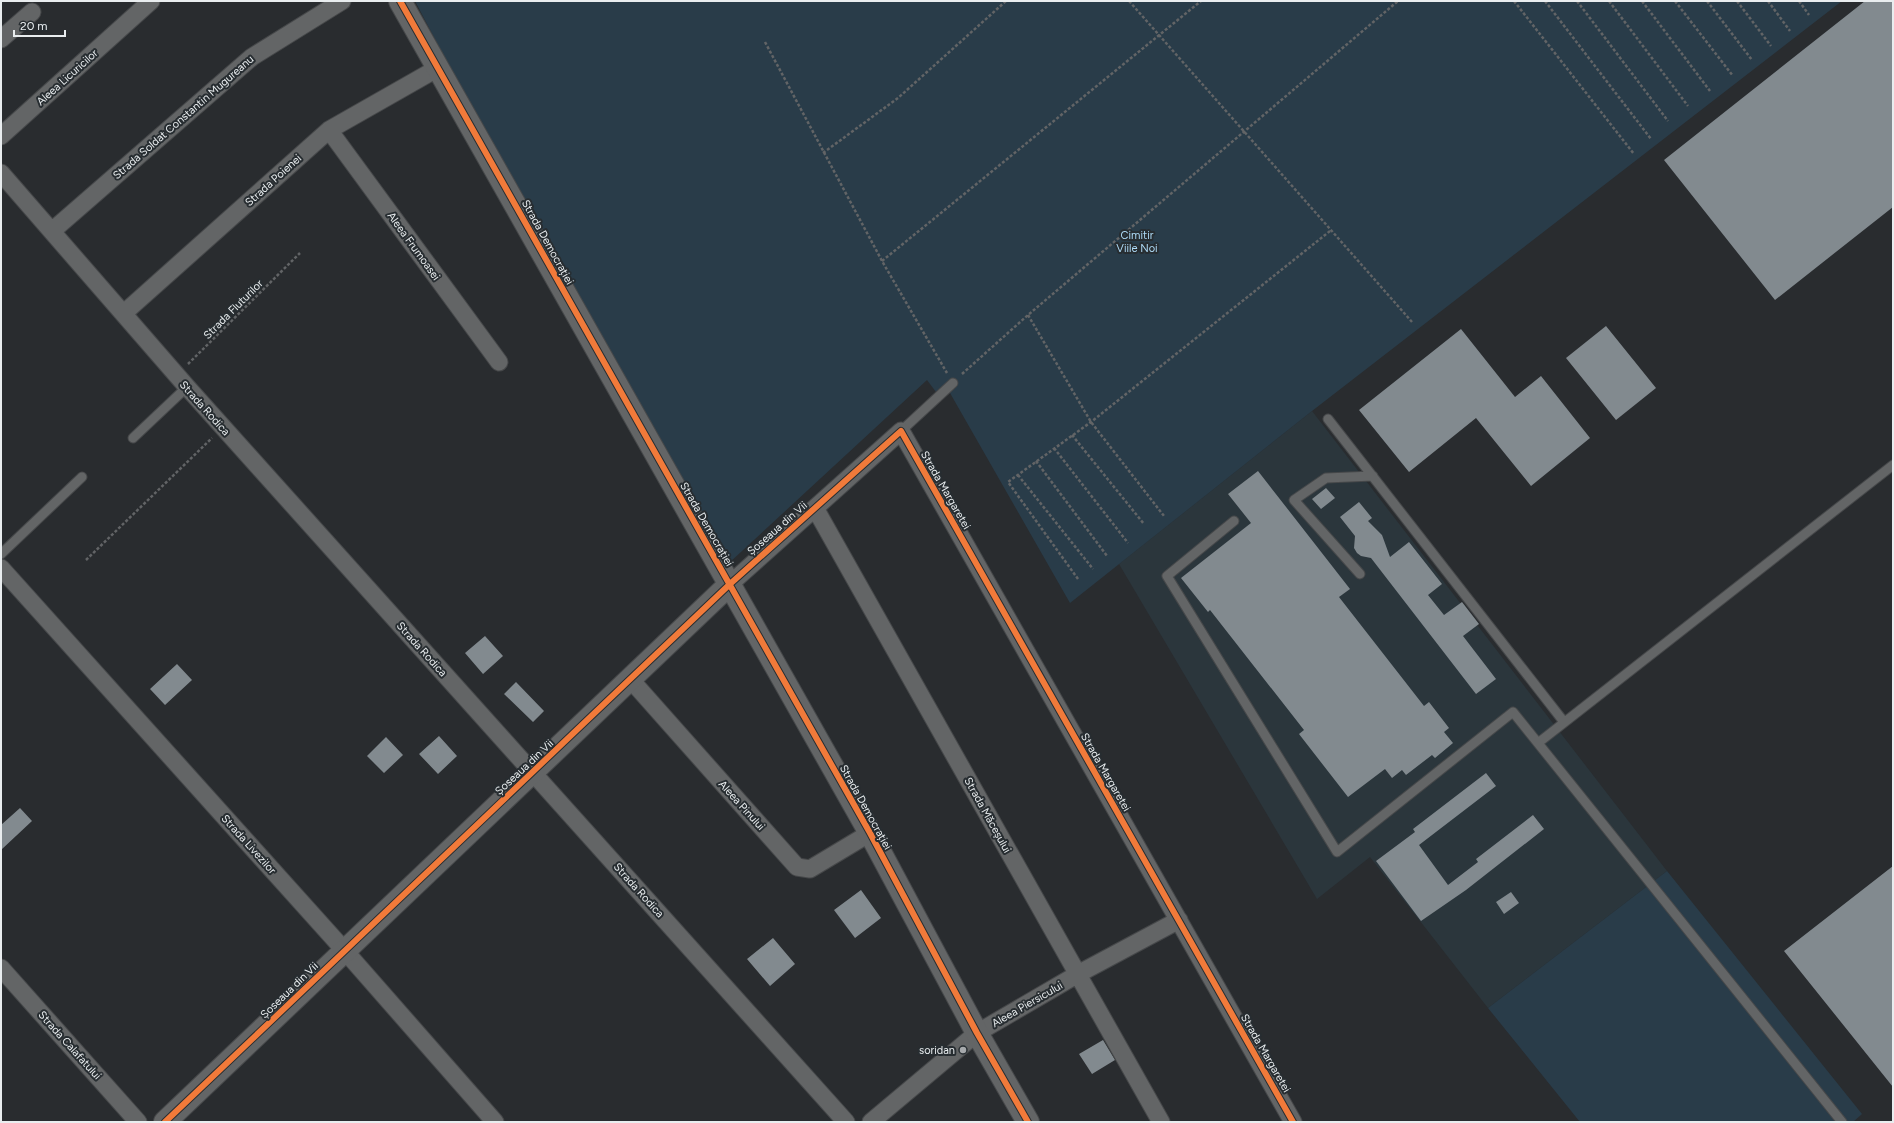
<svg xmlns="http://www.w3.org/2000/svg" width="1894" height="1123" viewBox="0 0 1894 1123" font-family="Figtree,sans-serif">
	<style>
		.built { fill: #2b363c }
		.green { fill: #293c49 }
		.building { fill: #828a8f }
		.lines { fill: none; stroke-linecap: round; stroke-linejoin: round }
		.service-casing { stroke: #46484a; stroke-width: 11 }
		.minor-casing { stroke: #46484a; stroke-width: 19 }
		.tertiary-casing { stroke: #46484a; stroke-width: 24 }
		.path { stroke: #626466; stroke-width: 2.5; stroke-dasharray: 3 2; stroke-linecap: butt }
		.service { stroke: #636566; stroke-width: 9 }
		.minor { stroke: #636566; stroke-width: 17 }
		.tertiary { stroke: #636566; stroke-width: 22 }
		.cycleway-casing { stroke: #272d31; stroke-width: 8 }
		.cycleway { stroke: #f17a3a; stroke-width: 6 }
		.poi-dot { fill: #a6a9ac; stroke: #272d31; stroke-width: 1.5 }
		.labels { text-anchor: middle; stroke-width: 4; stroke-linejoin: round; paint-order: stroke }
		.street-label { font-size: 11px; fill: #e9edef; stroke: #272d31 }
		.park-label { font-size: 11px; fill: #aedbf7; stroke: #272d31 }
		.poi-label { font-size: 11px; fill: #e9edef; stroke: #272d31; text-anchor: end }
	</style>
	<rect width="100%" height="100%" fill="#292c2f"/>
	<path class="built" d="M 1312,411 L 1667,871 L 1488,1008 L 1370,857 L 1317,899 L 1119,564 Z"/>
	<path class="green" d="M 415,1 L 1842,1 L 1312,411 L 1070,603 L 950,393 L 939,396 L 927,380 L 729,563 L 483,131 Z
		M 1667,871 L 1862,1114 L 1853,1122 L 1580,1122 L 1488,1008 Z"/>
	<path class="building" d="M 1865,1 L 1893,1 L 1893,207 L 1775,300 L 1664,160 Z
		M 1606,326 L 1656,388 L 1616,420 L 1566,358 Z
		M 1461,329 L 1515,397 L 1541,376 L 1590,438 L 1531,486 L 1476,418 L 1409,472 L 1359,410 Z
		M 1258,471 L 1350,589 L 1339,597 L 1424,706 L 1429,702 L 1449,728 L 1444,732 L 1453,743 L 1435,758 L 1432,755 L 1406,775 L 1402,770 L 1392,778 L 1385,769 L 1348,797 L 1299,734 L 1304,730 L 1210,610 L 1208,612 L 1181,578 L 1251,523 L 1228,494 Z
		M 1326,488 L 1335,498 L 1321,509 L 1312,499 Z
		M 1359,502 L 1372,518 L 1368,521 L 1382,535 L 1390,557 L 1409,542 L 1442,584 L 1428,595 L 1444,615 L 1462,602 L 1479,624 L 1463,636 L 1496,679 L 1476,694 L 1371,558 L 1361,556 L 1357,553 L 1354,548 L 1355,536 L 1340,517 Z
		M 485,636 L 503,656 L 483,674 L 465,653 Z
		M 177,664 L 192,680 L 165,705 L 150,689 Z
		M 516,682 L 544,711 L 533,722 L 504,694 Z
		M 439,736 L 457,756 L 438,774 L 419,754 Z
		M 386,737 L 403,755 L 384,773 L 367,756 Z
		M 1486,773 L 1496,786 L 1419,845 L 1448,885 L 1478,862 L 1476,859 L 1533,815 L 1544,829 L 1466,890 L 1421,921 L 1376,861 L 1415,832 L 1413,829 Z
		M 20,808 L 32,821 L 1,850 L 1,825 Z
		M 1893,866 L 1893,1087 L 1784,951 Z
		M 861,890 L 881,918 L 855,938 L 834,910 Z
		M 1511,892 L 1519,903 L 1504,914 L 1496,902 Z
		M 773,938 L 795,964 L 770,986 L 747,959 Z
		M 1103,1040 L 1115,1060 L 1092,1074 L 1079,1054 Z"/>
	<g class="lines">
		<defs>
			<path id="service" d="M 1328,419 L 1564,722
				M 901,431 L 953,383
				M 133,438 L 187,387
				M 1234,521 L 1167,576 L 1337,852 L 1513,712 L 1842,1122
				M 1,554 L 82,477
				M 1360,574 L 1294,500 L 1326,478 L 1373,476
				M 1538,743 L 1893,465"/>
			<path id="minor" d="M 1,39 L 32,12
				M 329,130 L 499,362
				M 1,136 L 151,1
				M 1,173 L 187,387 L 846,1122
				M 52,231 L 252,57 L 342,1
				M 124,313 L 329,130 L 438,68
				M 815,508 L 1161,1122
				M 1,568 L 345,951 L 495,1122
				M 730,584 L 901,431 L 1293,1122
				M 631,680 L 797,867 L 810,869 L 870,833
				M 1,968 L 138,1122
				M 871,1122 L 977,1033 L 1078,974 L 1179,920"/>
			<path id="tertiary" d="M 400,1 L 870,833 L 977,1033 L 1028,1122
				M 165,1122 L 730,584"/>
		</defs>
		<use href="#service" class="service-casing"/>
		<use href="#minor" class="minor-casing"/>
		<use href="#tertiary" class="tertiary-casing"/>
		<path class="path" d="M 1129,1 L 1412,322
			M 1514,1 L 1634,154
			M 1545,1 L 1651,139
			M 1577,1 L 1668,121
			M 1609,1 L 1688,106
			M 1642,1 L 1710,91
			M 1675,1 L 1733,76
			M 1707,1 L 1752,60
			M 1737,1 L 1771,46
			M 1768,1 L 1790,31
			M 1799,1 L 1809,15
			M 765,42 L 882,261 L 947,373
			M 823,153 L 898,98 L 1006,1
			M 882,261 L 1201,1
			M 1028,315 L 1091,422 L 1164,516
			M 188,364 L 300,253
			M 962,374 L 1028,315 L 1398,1
			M 1072,435 L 1144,524
			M 1054,448 L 1128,543
			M 1036,461 L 1107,556
			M 1018,475 L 1093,569
			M 86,560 L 212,438
			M 1078,579 L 1008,482 L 1091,422 L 1330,231"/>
		<use href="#service" class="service"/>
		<use href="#minor" class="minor"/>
		<use href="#tertiary" class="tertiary"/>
		<defs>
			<path id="cycleway" d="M 400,1 L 870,833 L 977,1033 L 1028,1122
				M 165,1122 L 730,584 L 901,431 L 1293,1122"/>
		</defs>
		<use href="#cycleway" class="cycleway-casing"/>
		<use href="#cycleway" class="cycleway"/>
	</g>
	<circle class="poi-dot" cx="963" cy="1050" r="4"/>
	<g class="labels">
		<g class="street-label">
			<text transform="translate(67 77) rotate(-42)" y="4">Aleea Licuricilor</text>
			<text transform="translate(183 117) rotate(-41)" y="4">Strada Soldat Constantin Mugureanu</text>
			<text transform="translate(273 180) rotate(-42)" y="4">Strada Poienei</text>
			<text transform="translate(548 242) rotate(61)" y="4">Strada Democrației</text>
			<text transform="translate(414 246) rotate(54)" y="4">Aleea Frumoasei</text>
			<text transform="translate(233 309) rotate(-45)" y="4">Strada Fluturilor</text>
			<text transform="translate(205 408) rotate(48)" y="4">Strada Rodica</text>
			<text transform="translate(946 490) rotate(60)" y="4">Strada Margaretei</text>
			<text transform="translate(707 524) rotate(60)" y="4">Strada Democrației</text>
			<text transform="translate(777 528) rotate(-41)" y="4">Șoseaua din Vii</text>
			<text transform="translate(422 649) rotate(48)" y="4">Strada Rodica</text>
			<text transform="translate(524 767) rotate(-43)" y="4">Șoseaua din Vii</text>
			<text transform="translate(1106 772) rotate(60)" y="4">Strada Margaretei</text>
			<text transform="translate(742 805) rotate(48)" y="4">Aleea Pinului</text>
			<text transform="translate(866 807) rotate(61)" y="4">Strada Democrației</text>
			<text transform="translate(988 815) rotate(61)" y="4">Strada Măceșului</text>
			<text transform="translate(249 844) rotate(48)" y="4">Strada Livezilor</text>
			<text transform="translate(639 890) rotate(48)" y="4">Strada Rodica</text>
			<text transform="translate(289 990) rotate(-44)" y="4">Șoseaua din Vii</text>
			<text transform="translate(1027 1004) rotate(-30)" y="4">Aleea Piersicului</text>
			<text transform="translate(70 1045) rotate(48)" y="4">Strada Calafatului</text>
			<text transform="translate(1266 1053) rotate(60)" y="4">Strada Margaretei</text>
		</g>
		<g class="park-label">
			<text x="1137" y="239">Cimitir<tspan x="1137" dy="13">Viile Noi</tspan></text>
		</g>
		<g class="poi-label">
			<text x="955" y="1054">soridan</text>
		</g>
	</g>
	<rect width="1894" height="1123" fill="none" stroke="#e9edef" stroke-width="4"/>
	<path d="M14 30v6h51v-6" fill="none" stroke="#e9edef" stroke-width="2"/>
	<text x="20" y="30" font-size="12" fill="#e9edef" stroke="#272d31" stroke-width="3" paint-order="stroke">20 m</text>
</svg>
